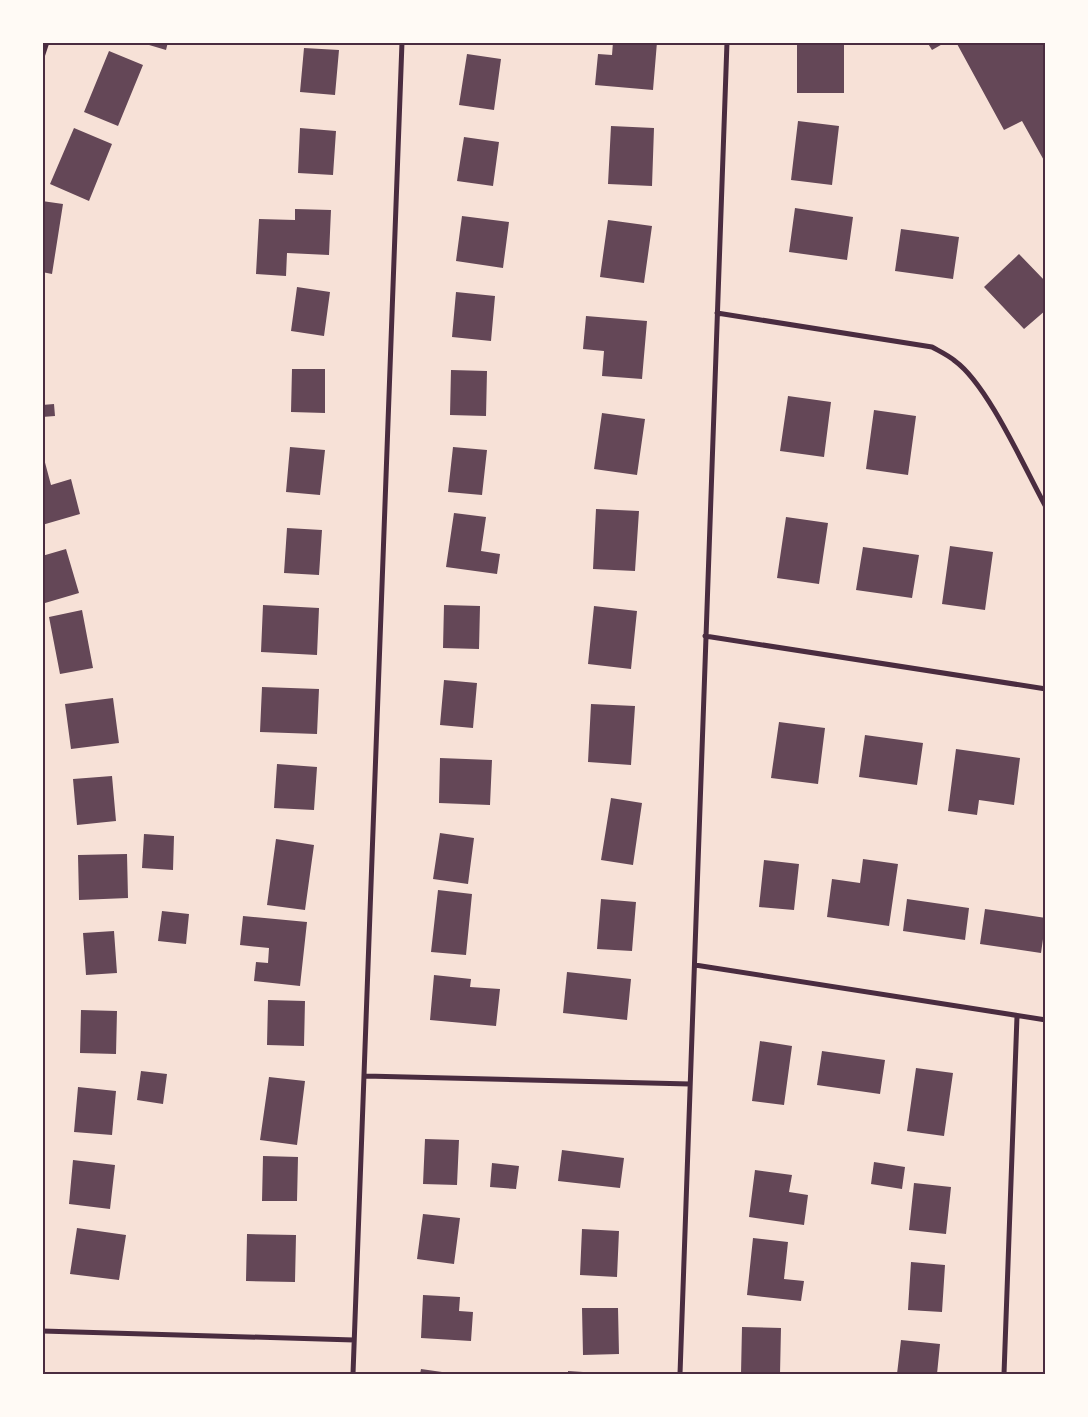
<svg xmlns="http://www.w3.org/2000/svg" width="1088" height="1417" viewBox="0 0 1088 1417" font-family="'Exo 2',sans-serif">
	<style>
		.building { fill: #644757 }
		.lines { fill: none; stroke-linecap: round; stroke-linejoin: round }
		.minor { stroke: #4a2c40; stroke-width: 5 }
		.neatline { fill: none; stroke: #4a2c40; stroke-width: 2 }
	</style>
	<rect width="100%" height="100%" fill="#f7e1d7"/>
	<path class="building" d="M 139,42 L 168,42 L 166,50 Z
		M 613,42 L 657,42 L 653,90 L 595,85 L 598,54 L 612,55 Z
		M 797,42 L 844,42 L 844,93 L 797,93 Z
		M 927,42 L 946,42 L 932,50 Z
		M 956,42 L 1046,42 L 1046,164 L 1022,121 L 1004,130 Z
		M 304,48 L 339,50 L 335,95 L 300,92 Z
		M 109,51 L 143,65 L 118,126 L 84,112 Z
		M 467,54 L 501,59 L 494,110 L 459,105 Z
		M 798,121 L 839,126 L 832,185 L 791,180 Z
		M 611,126 L 654,128 L 652,186 L 608,184 Z
		M 74,128 L 112,144 L 89,201 L 50,184 Z
		M 300,128 L 336,131 L 333,175 L 298,173 Z
		M 464,137 L 499,142 L 493,186 L 457,181 Z
		M 42,201 L 63,204 L 52,274 L 42,272 Z
		M 795,208 L 853,217 L 847,260 L 789,252 Z
		M 295,209 L 331,210 L 329,255 L 287,253 L 286,276 L 256,274 L 259,219 L 295,220 Z
		M 462,216 L 509,222 L 503,268 L 456,261 Z
		M 608,220 L 652,226 L 644,283 L 600,277 Z
		M 901,229 L 959,237 L 953,279 L 895,271 Z
		M 1019,254 L 1046,282 L 1046,310 L 1024,329 L 984,287 Z
		M 297,287 L 330,292 L 324,336 L 291,331 Z
		M 456,292 L 495,296 L 491,341 L 452,337 Z
		M 586,316 L 647,321 L 642,379 L 602,376 L 604,351 L 583,349 Z
		M 292,369 L 325,369 L 325,413 L 291,412 Z
		M 451,370 L 487,371 L 486,416 L 450,415 Z
		M 788,396 L 831,402 L 824,457 L 780,451 Z
		M 54,404 L 55,416 L 42,417 L 42,405 Z
		M 874,410 L 916,416 L 908,475 L 866,469 Z
		M 602,413 L 645,419 L 637,475 L 594,469 Z
		M 290,447 L 325,450 L 320,495 L 286,492 Z
		M 453,447 L 487,450 L 482,495 L 448,492 Z
		M 43,455 L 51,485 L 71,479 L 80,514 L 42,525 Z
		M 596,509 L 639,511 L 635,571 L 593,569 Z
		M 454,513 L 486,517 L 481,551 L 500,554 L 497,574 L 446,567 Z
		M 786,517 L 828,523 L 819,584 L 777,578 Z
		M 287,528 L 322,530 L 319,575 L 284,573 Z
		M 950,546 L 993,552 L 985,610 L 942,604 Z
		M 863,547 L 919,555 L 912,598 L 856,590 Z
		M 66,549 L 79,593 L 45,603 L 42,594 L 42,556 Z
		M 263,605 L 319,608 L 317,655 L 261,652 Z
		M 444,605 L 480,606 L 479,649 L 443,648 Z
		M 594,606 L 637,611 L 631,669 L 588,664 Z
		M 82,610 L 93,668 L 60,674 L 49,617 Z
		M 444,680 L 477,683 L 473,728 L 440,725 Z
		M 262,687 L 319,689 L 317,734 L 260,732 Z
		M 113,698 L 119,743 L 71,749 L 65,704 Z
		M 591,704 L 635,706 L 631,765 L 588,762 Z
		M 779,722 L 825,728 L 818,784 L 771,778 Z
		M 865,735 L 923,743 L 917,785 L 859,777 Z
		M 956,749 L 1020,758 L 1014,805 L 979,800 L 977,815 L 948,811 Z
		M 440,758 L 492,760 L 490,805 L 439,803 Z
		M 277,764 L 317,767 L 314,810 L 274,808 Z
		M 112,776 L 116,821 L 77,825 L 73,779 Z
		M 611,798 L 642,803 L 633,865 L 601,860 Z
		M 440,833 L 474,838 L 468,884 L 433,879 Z
		M 144,834 L 174,836 L 173,870 L 142,868 Z
		M 276,839 L 314,845 L 305,910 L 267,905 Z
		M 127,854 L 128,898 L 79,900 L 78,855 Z
		M 863,859 L 898,864 L 889,926 L 827,917 L 832,879 L 860,883 Z
		M 764,860 L 799,864 L 794,910 L 759,907 Z
		M 438,890 L 472,894 L 466,955 L 431,952 Z
		M 601,899 L 636,902 L 632,951 L 597,949 Z
		M 907,899 L 969,908 L 965,940 L 903,931 Z
		M 985,909 L 1046,918 L 1041,953 L 980,944 Z
		M 162,911 L 189,914 L 186,944 L 158,941 Z
		M 243,916 L 307,922 L 300,986 L 254,981 L 256,962 L 268,963 L 269,948 L 240,945 Z
		M 114,931 L 117,973 L 86,975 L 83,933 Z
		M 567,972 L 631,979 L 627,1020 L 563,1013 Z
		M 434,975 L 471,979 L 470,987 L 500,989 L 496,1026 L 430,1020 Z
		M 268,1000 L 305,1001 L 304,1046 L 267,1045 Z
		M 81,1010 L 117,1011 L 116,1054 L 80,1053 Z
		M 760,1041 L 792,1046 L 784,1105 L 752,1101 Z
		M 822,1051 L 885,1060 L 880,1094 L 817,1085 Z
		M 916,1068 L 953,1073 L 944,1136 L 907,1131 Z
		M 141,1071 L 167,1074 L 163,1104 L 137,1100 Z
		M 269,1077 L 305,1081 L 297,1145 L 260,1140 Z
		M 78,1087 L 116,1091 L 112,1135 L 74,1132 Z
		M 425,1139 L 459,1140 L 457,1185 L 423,1184 Z
		M 562,1150 L 624,1158 L 620,1188 L 558,1181 Z
		M 263,1156 L 298,1157 L 297,1201 L 262,1201 Z
		M 73,1160 L 115,1165 L 110,1209 L 69,1204 Z
		M 874,1162 L 905,1167 L 902,1189 L 871,1184 Z
		M 492,1163 L 519,1166 L 516,1189 L 490,1187 Z
		M 755,1170 L 792,1175 L 789,1192 L 808,1195 L 804,1225 L 749,1217 Z
		M 914,1183 L 951,1187 L 946,1234 L 909,1230 Z
		M 423,1214 L 460,1218 L 454,1264 L 417,1259 Z
		M 77,1228 L 126,1235 L 119,1280 L 70,1274 Z
		M 582,1229 L 619,1231 L 617,1277 L 580,1275 Z
		M 247,1234 L 296,1235 L 295,1282 L 246,1281 Z
		M 753,1238 L 788,1242 L 784,1279 L 804,1281 L 801,1301 L 747,1295 Z
		M 911,1262 L 945,1265 L 942,1312 L 908,1310 Z
		M 423,1295 L 460,1297 L 459,1311 L 473,1312 L 471,1341 L 421,1338 Z
		M 582,1308 L 618,1308 L 619,1354 L 583,1355 Z
		M 742,1327 L 781,1328 L 780,1374 L 741,1374 Z
		M 901,1340 L 940,1344 L 937,1374 L 897,1374 Z
		M 421,1369 L 449,1373 L 448,1374 L 420,1374 Z
		M 568,1371 L 598,1373 L 598,1374 L 568,1374 Z"/>
	<g class="lines">
		<path class="minor" d="M 42,57 L 47,42
			M 717,313 L 932,347 C 939,351 948,355 955,361 C 988,385 1025,469 1046,507
			M 705,636 L 1046,689
			M 695,965 L 1046,1020
			M 365,1076 L 690,1084
			M 42,1331 L 354,1340
			M 353,1374 L 402,42
			M 680,1374 L 727,42
			M 1004,1374 L 1017,1016"/>
	</g>
	<rect width="1088" height="1417" fill="none" stroke="#fffaf5" stroke-width="88"/>
	<rect x="44" y="44" width="1000" height="1329" class="neatline"/>
</svg>
